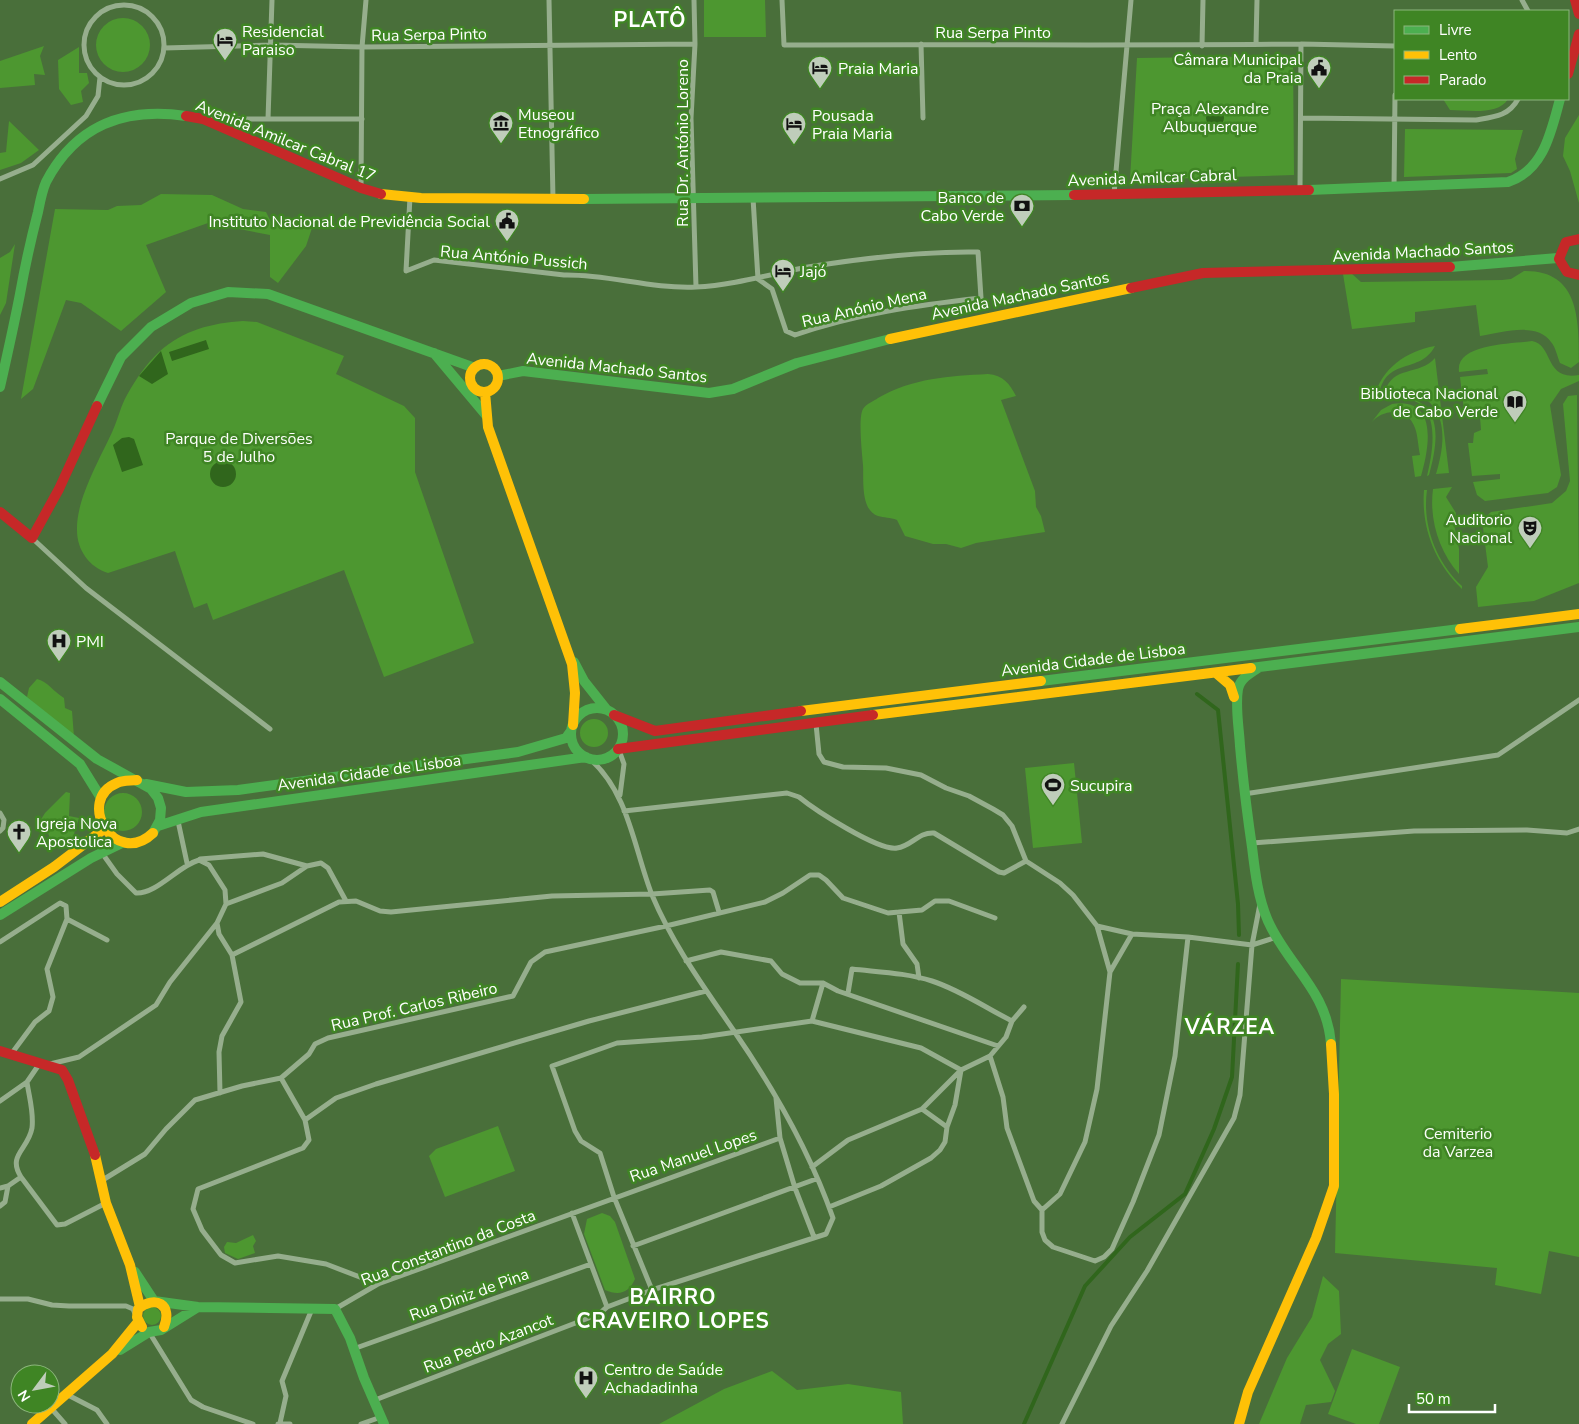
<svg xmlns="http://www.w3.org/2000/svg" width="1579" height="1424" viewBox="0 0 1579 1424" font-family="'Nunito Sans',sans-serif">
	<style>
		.green { fill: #4d9730 }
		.water { fill: #30661c }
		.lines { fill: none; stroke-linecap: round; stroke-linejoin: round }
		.stream { stroke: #30661c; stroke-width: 4 }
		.street { stroke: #96ae8d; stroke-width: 5 }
		.fast { stroke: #4caf50; stroke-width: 10 }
		.slow { stroke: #ffc107; stroke-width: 10 }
		.jam { stroke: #c62828; stroke-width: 10 }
		.labels { text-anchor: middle; stroke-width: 5; stroke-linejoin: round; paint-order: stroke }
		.poi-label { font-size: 16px; fill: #fff; stroke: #3f8524; text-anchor: start }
		.street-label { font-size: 16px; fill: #fff; stroke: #3f8524 }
		.park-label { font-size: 16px; fill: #fcfefa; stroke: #3f8524 }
		.district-label { font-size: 21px; font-weight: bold; letter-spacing: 1px; fill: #fff; stroke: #3f8524 }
	</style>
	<rect width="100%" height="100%" fill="#496f3a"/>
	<path class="green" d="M 704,0 L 765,0 L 766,37 L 704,37 Z
		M96 45a27 27 0 1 1 54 0a27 27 0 1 1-54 0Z
		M 44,46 L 40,56 L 45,75 L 34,74 L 35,85 L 0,88 L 0,61 Z
		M 79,47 L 79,73 L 87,73 L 89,83 L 81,91 L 83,102 L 71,105 L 59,89 L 58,60 Z
		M 1293,56 L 1294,175 L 1130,180 L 1137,58 Z
		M 1443,99 L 1508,99 C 1498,116 1467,110 1450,110 Z
		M 1579,115 L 1579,203 L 1570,171 L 1563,156 L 1565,138 Z
		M 9,121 L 39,150 L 21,163 L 0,170 L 0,153 L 6,152 Z
		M 1405,129 L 1523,130 L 1515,159 L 1517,169 L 1511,173 L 1404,177 Z
		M 161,194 L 212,195 L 243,209 L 266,212 L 272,224 L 292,218 L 313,225 L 306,246 L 278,283 L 270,277 L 270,235 L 208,223 L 146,245 L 166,292 L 121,331 L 81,303 L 66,300 L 33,389 L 21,399 L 55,209 L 108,210 L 117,206 L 141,205 Z
		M 15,244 L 6,303 L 0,315 L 0,258 L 10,252 Z
		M 1524,271 C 1579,270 1579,319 1579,362 L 1571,368 L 1560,363 C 1557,356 1556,348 1551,342 C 1537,321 1501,333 1480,336 L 1476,305 L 1415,312 L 1415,322 L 1352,329 L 1343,274 L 1351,273 L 1361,282 L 1502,280 L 1511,279 Z
		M 243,321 L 257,322 L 344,356 L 336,374 L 404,406 L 415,418 L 415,472 L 474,643 L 384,677 L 344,570 L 213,620 L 207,603 L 194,608 L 175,551 L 108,573 C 89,567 77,550 77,530 C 76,499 100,459 113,430 C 118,419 121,405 127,395 C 136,379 146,364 159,352 C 183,330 212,323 243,321 Z
		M 1532,341 C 1554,345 1544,381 1579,375 L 1579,381 L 1561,389 L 1550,405 L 1561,475 L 1557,487 L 1548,493 L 1485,501 L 1477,495 L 1473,482 L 1500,479 L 1500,474 L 1472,476 L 1468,443 L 1473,443 L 1474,433 L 1481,430 L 1480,417 L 1472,415 L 1470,409 L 1464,410 L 1460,377 L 1488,374 L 1487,369 L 1459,372 C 1455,343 1513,344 1532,341 Z
		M 1435,346 C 1420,375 1386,356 1379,395 L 1374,398 C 1381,369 1406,351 1435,346 Z
		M 1435,358 L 1449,473 L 1436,474 C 1444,447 1450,411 1419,395 C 1409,389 1396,388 1385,392 C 1392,365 1420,376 1435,358 Z
		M 988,374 C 1003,375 1010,384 1016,396 L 1001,400 L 1035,491 L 1036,507 L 1041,516 L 1045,532 L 976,543 L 961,548 L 946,544 L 933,544 L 905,536 L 897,520 C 890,517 884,518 878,516 C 860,510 864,479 863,465 C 862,453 858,417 863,409 C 866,404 874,401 878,398 C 913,378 949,376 988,374 Z
		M 1577,395 L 1579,583 L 1534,601 L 1478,607 L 1476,587 L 1488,567 L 1482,520 L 1491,512 L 1552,503 L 1566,491 L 1570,481 L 1563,404 L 1568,396 Z
		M 1398,396 C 1445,400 1438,442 1429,475 L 1427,476 C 1435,443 1442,392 1390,399 L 1390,397 Z
		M 1392,404 C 1439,397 1429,449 1421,476 L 1415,477 L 1412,456 L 1420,455 C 1418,446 1418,436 1415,428 C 1408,407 1383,408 1371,423 L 1381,410 Z
		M 1452,487 L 1446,497 L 1456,513 L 1454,524 L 1459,549 L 1459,574 C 1439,551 1429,520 1433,489 Z
		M 1424,490 L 1427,490 C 1422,525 1436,562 1462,586 L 1462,589 C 1435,563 1421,528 1424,490 Z
		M 37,679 C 47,681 54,692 64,698 L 65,708 L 72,711 L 74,737 L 27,697 L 29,688 Z
		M580 733a14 14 0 1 1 28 0a14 14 0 1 1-28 0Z
		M 1074,763 L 1082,843 L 1033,848 L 1025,768 Z
		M 66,792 L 70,793 L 69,816 L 79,818 L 70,847 L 52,844 L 48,833 L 38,824 L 45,813 Z
		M104 812a19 19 0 1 1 38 0a19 19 0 1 1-38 0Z
		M 1341,979 L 1579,993 L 1579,1257 L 1549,1251 L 1541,1294 L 1495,1285 L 1497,1268 L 1335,1253 Z
		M 498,1126 L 515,1171 L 445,1197 L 429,1156 L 436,1149 Z
		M 602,1213 L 610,1216 L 615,1222 L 635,1279 C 629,1293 619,1296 605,1290 L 584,1234 L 587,1219 Z
		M 253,1235 L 256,1241 L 253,1246 L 255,1253 L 238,1259 L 225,1253 L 224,1247 L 227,1242 L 236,1243 Z
		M 1323,1276 L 1339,1291 L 1341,1334 L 1328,1344 L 1320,1360 L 1335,1391 L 1331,1402 L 1306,1405 L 1300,1424 L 1259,1424 L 1287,1358 L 1312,1317 Z
		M143 1316a9 9 0 1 1 18 0a9 9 0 1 1-18 0Z
		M 1352,1349 L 1400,1367 L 1379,1424 L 1356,1424 L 1328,1414 Z
		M 772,1371 L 797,1390 L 848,1384 L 901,1392 L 903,1424 L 659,1424 L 724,1389 Z"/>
	<path class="water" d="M1206 118a9 9 0 1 1 18 0a9 9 0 1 1-18 0Z
		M 206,340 L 209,349 L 172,361 L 169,352 Z
		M 161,351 L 168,374 L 152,384 L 139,376 Z
		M 129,437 L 134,439 L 143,465 L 122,472 L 113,445 L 122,438 Z
		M210 474a13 13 0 1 1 26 0a13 13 0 1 1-26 0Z"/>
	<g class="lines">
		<path class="stream" d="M 1197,694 L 1218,710 L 1238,904 L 1239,935
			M 1024,1424 L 1085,1286 L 1130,1237 L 1185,1194 L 1214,1129 L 1232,1077 L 1238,964"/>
		<path class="street" d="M 549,0 L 553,199
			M 694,0 L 695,44 L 691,118 L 696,287
			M 782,0 L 784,45 C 956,44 1129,46 1301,44 L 1300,189
			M 1522,0 L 1528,11
			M84 45a40 40 0 1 1 80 0a40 40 0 1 1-80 0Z
			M 921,44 L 923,118
			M 1256,44 L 1257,0
			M 1301,44 L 1395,46
			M 1202,46 L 1203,0
			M 164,48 L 272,45 L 362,47 L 695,44
			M 1302,118 L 1476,120 C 1494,117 1509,116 1518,99
			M 211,119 L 362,119
			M 268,119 L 272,0
			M 0,179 L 33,165 L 86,116 L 98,96 L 100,77
			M 361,188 L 362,47 L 366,0
			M 1394,188 L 1395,95
			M 1114,194 L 1131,0
			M 410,197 L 406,271 L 434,260 L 564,275 C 608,274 650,289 696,287 C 734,285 771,274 808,267 C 864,258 921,251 978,252 L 981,298 C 919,305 854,314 795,335 L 786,331 L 772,289 L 758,279
			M 753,198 L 758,279
			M 32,538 L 86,588 L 270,729
			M 816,724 L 819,754 L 824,762 L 843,767 L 886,768 L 921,775 L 946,788 L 969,796 L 993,809 L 1003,815 L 1012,826 L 1026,861 L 1060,883 L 1073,895 L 1097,926 L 1132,934
			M 619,750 L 624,764 L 620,795
			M 1244,794 L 1498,755 L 1579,700
			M 624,811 L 787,793 L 799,797 C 815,810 878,851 897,848 C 912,846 918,832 934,833 L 999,872 L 1004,873 L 1026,861
			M 0,813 L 4,820 L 3,828 L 0,831
			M 178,821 L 187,863
			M 1252,843 L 1414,831 L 1527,830 L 1567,833 L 1579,829
			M 102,853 L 117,874 L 136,893 C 157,894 178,866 199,860 L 209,865 L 225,890 L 226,904 L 217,923 L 219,934 L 232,955 L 241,1002 L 222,1036 L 219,1052 L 220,1093
			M 200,859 L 263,854 L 307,866 L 282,883 L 226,904
			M 307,866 L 321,863 L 328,868 L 346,901
			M 899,912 L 903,944 L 917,964 L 919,978
			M 1097,926 L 1110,972
			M 0,942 L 60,903 L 66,906 L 67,919 L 107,940
			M 232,955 L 339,902 L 356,901 L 380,911 L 391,912 L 552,896 L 652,894 L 710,890 L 713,892 L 719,912
			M 686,961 L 721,952 L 771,961 L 782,974 L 800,983 L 823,983 L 838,991 L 998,1046
			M 848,993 L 852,969 C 878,972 907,973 932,981 C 960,990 986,1008 1012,1021
			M 812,1021 L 921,1048 L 961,1070 L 955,1105 L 947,1127 L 945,1142 L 940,1150 L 931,1158 L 881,1186 L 829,1207
			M 12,1053 L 35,1022 L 49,1011 L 53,997 L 47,969 L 67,919
			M 990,1056 L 1003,1097 L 1007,1128 L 1034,1201 L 1042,1210 L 1060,1194 L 1085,1142 L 1097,1089 L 1110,972 L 1132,934 L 1188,937 L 1252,945 L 1277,937
			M 50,1064 L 79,1057 L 156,1005 L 170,982 L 217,923
			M 281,1078 L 305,1120 L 309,1140 L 303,1148 L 198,1189 L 193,1209 L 202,1230 L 221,1255 L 235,1263 L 278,1256 L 326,1264 L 378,1284
			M 776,1098 L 780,1138 L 795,1188 L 814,1237
			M 0,1101 L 27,1082 L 40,1063
			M 922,1109 L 947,1127
			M 305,1120 L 336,1098 L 376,1084 L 589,1021 L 706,991
			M 812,1167 L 848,1140 L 922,1109 L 961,1070 L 990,1056 L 1006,1037 L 1012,1021 L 1024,1007
			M 21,1177 C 7,1155 28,1150 32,1128 C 34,1112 29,1097 27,1082
			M 101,1181 L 145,1154 L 166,1129 L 195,1100 L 242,1086 L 281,1078 L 309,1054 L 315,1044 L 328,1038 L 513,996 L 531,962 L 545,952 L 666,926 L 765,902 L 783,893 L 810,875 L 819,875 L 826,880 L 843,898 L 888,913 L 922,910 L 935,901 L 949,901 L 995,918
			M 0,1188 L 8,1186 L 21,1177 L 57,1225 L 65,1224 L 106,1203
			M 0,1206 L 5,1202 L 8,1186
			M 1042,1210 L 1042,1232 L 1045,1240 L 1053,1247 L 1095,1261 L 1104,1257 L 1112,1249 L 1133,1202 L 1159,1135 L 1175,1056 L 1188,937
			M 572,1213 L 607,1307
			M 633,1246 L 816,1179
			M 652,1290 L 614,1197 L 600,1153 L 581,1141 L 575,1131 L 552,1066 L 617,1043 L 702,1037 L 812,1021 L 823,983
			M 0,1299 L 28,1299 L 52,1305 L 69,1306 L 126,1306 L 133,1309 L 136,1316
			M 335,1309 L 378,1284 L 780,1138
			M 149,1332 L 191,1400 L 203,1407 L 253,1424
			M 356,1348 L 591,1264
			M 66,1394 L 97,1410 L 107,1424
			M 375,1400 L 599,1314 L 607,1307 L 652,1290 L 826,1234 L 833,1218 C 810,1152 774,1089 734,1031 C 704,987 673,945 652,895 C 634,849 629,793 590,759
			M 51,1408 L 65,1424
			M 280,1423 L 286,1396 L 282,1381 L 312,1309
			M 278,1424 L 290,1424
			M 361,1424 L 381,1417
			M 1062,1424 L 1111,1326 L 1147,1271 L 1234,1118 L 1240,1095 L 1252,945 L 1260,904"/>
		<path class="fast" d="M 1309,190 L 1508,182 C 1544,170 1551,132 1560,99
			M 584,199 L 1074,195
			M 1450,267 L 1558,258
			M 434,353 L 486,415
			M 498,376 L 523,371 L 709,393 L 733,389 L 797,363 L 890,339
			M 0,387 C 7,356 14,325 20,294 C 25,266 31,239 38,212 C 40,202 42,191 46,182 C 76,125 124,107 186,116
			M 97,406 L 121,357 L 151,327 L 191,303 L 228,292 L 268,294 L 475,368
			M 574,662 L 584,681 L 607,710
			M 1251,668 L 1579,627
			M 1258,668 C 1250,673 1240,679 1238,689 C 1235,707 1239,727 1240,746 C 1243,780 1247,813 1252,847 C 1255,872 1258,898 1268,921 C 1288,966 1327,990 1331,1044
			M 1041,681 L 1460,629
			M 0,682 L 97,759 L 151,789 L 158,798 L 161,808 L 160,820 L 153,833
			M 0,699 L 80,764 L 101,798
			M571 734a26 26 0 1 1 52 0a26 26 0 1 1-52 0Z
			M 146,784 L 186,792 L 238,790 L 518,752 L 566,738 L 571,731
			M 158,826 L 201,812 L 586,757
			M 0,915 L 91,858 L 124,842
			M 135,1272 L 154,1301
			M 154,1301 L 198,1307 L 335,1309 L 350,1338 L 364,1378 L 384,1424
			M 120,1350 L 149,1332 L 161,1330 L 198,1307"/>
		<path class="slow" d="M 381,194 L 421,198 L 584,199
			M 890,339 L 1131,288
			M470 378a14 14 0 1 1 28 0a14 14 0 1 1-28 0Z
			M 485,392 L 488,427 L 572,664 L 575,693 L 573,725
			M 1460,629 L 1579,614
			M 1216,673 L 1230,685 L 1234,697
			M 801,711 L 1041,681
			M 873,715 L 1251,668
			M 137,780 C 131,781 123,780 117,783 C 75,800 115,869 153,833
			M 0,902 L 54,867 L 104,829
			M 95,1155 L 106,1203 L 130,1265 L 140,1307
			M 142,1327 L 137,1317 L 138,1309 C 155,1295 173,1304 164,1327
			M 32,1424 L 112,1354 L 138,1322
			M 1239,1424 L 1248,1392 L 1316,1238 L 1334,1186 L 1334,1094 L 1331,1044"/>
		<path class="jam" d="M 1575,0 L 1579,14
			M 1568,74 L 1579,34
			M 186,116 L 203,119 L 361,188 L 381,194
			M 1074,195 L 1309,190
			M 1579,239 L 1566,242 L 1559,259 L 1567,272 L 1579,275
			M 1131,288 L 1203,273 L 1450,267
			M 0,512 L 32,538 L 59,489 L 97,406
			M 614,715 L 655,731 L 801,711
			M 618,749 L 873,715
			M 0,1051 L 62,1070 L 68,1080 L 95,1155"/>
	</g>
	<defs>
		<symbol id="hotel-pin" viewBox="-11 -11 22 30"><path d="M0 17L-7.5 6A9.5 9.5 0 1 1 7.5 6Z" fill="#bfcdba" stroke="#3f8524"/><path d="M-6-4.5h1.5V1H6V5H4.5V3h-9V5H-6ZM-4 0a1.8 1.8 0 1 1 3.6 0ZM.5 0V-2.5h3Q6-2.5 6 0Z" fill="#111"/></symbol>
		<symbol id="civic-pin" viewBox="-11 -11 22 30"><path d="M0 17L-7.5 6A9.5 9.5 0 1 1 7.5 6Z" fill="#bfcdba" stroke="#3f8524"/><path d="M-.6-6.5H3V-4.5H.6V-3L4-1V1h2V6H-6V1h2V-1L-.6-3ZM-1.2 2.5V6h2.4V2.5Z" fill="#111"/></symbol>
		<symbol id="museum-pin" viewBox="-11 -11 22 30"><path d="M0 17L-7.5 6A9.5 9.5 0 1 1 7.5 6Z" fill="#bfcdba" stroke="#3f8524"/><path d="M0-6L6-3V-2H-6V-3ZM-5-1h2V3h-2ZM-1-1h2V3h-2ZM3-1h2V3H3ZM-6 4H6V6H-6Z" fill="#111"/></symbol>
		<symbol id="bank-pin" viewBox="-11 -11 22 30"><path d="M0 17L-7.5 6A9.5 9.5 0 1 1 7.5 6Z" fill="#bfcdba" stroke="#3f8524"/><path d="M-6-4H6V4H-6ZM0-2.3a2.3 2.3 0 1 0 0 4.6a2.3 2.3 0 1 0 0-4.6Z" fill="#111"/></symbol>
		<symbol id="library-pin" viewBox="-11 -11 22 30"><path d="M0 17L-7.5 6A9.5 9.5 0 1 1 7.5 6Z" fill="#bfcdba" stroke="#3f8524"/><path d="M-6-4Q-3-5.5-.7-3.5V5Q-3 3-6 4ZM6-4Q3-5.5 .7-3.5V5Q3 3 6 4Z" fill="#111"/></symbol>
		<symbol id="theatre-pin" viewBox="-11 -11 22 30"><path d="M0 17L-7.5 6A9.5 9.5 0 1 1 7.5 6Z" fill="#bfcdba" stroke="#3f8524"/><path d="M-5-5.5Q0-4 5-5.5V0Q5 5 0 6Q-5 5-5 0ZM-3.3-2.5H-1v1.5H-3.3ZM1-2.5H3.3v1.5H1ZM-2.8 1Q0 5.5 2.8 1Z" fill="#111"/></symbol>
		<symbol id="hospital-pin" viewBox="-11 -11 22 30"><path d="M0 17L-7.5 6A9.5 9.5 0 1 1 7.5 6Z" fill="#bfcdba" stroke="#3f8524"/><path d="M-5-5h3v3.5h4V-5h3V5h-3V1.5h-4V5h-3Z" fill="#111"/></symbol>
		<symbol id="stadium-pin" viewBox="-11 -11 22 30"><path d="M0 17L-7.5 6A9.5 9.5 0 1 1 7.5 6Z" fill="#bfcdba" stroke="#3f8524"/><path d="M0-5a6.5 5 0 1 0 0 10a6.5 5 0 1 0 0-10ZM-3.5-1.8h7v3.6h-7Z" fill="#111"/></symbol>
		<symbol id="church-pin" viewBox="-11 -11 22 30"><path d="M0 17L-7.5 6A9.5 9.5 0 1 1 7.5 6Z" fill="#bfcdba" stroke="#3f8524"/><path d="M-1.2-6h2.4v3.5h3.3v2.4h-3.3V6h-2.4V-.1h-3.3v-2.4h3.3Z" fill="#111"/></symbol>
	</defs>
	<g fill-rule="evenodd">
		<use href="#hotel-pin" x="211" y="26" width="28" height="38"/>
		<use href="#hotel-pin" x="806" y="54" width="28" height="38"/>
		<use href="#civic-pin" x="1305" y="54" width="28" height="38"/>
		<use href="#museum-pin" x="487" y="109" width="28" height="38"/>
		<use href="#hotel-pin" x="780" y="110" width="28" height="38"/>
		<use href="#bank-pin" x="1008" y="192" width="28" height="38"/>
		<use href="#civic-pin" x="493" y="207" width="28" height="38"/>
		<use href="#hotel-pin" x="769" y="257" width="28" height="38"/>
		<use href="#library-pin" x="1501" y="388" width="28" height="38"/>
		<use href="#theatre-pin" x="1516" y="514" width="28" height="38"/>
		<use href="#hospital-pin" x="45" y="627" width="28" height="38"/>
		<use href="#stadium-pin" x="1039" y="771" width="28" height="38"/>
		<use href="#church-pin" x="5" y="818" width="28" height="38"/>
		<use href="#hospital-pin" x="572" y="1364" width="28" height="38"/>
	</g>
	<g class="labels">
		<g class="poi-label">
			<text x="242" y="37">Residencial<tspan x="242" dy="18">Paraiso</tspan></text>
			<text x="1302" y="65" text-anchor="end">Câmara Municipal<tspan x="1302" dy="18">da Praia</tspan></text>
			<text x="838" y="74">Praia Maria</text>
			<text x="518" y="120">Museou<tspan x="518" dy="18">Etnográfico</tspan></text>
			<text x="812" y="121">Pousada<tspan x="812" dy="18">Praia Maria</tspan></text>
			<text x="1004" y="203" text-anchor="end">Banco de<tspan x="1004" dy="18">Cabo Verde</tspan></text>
			<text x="490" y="227" text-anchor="end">Instituto Nacional de Previdência Social</text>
			<text x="800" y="277">Jajó</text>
			<text x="1498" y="399" text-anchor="end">Biblioteca Nacional<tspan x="1498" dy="18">de Cabo Verde</tspan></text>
			<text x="1512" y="525" text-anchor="end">Auditorio<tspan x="1512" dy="18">Nacional</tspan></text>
			<text x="76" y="647">PMI</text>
			<text x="1070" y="791">Sucupira</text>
			<text x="36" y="829">Igreja Nova<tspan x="36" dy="18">Apostolica</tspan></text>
			<text x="604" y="1375">Centro de Saúde<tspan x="604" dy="18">Achadadinha</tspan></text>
		</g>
		<g class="street-label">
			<text x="993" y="38">Rua Serpa Pinto</text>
			<text transform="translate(429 34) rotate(-1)" y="6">Rua Serpa Pinto</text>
			<text transform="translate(286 140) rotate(22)" y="6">Avenida Amilcar Cabral 17</text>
			<text transform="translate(682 143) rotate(-90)" y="6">Rua Dr. António Loreno</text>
			<text transform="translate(1152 177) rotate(-2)" y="6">Avenida Amilcar Cabral</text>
			<text transform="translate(1423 251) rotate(-3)" y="6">Avenida Machado Santos</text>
			<text transform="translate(514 257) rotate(5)" y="6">Rua António Pussich</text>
			<text transform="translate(1020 295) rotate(-12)" y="6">Avenida Machado Santos</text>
			<text transform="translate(864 307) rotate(-13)" y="6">Rua Anónio Mena</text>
			<text transform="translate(617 367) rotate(6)" y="6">Avenida Machado Santos</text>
			<text transform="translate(1093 659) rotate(-7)" y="6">Avenida Cidade de Lisboa</text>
			<text transform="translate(369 772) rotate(-8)" y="6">Avenida Cidade de Lisboa</text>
			<text transform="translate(414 1006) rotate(-13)" y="6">Rua Prof. Carlos Ribeiro</text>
			<text transform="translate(693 1155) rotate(-19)" y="6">Rua Manuel Lopes</text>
			<text transform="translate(448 1247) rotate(-21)" y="6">Rua Constantino da Costa</text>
			<text transform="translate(469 1294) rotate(-20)" y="6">Rua Diniz de Pina</text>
			<text transform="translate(488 1343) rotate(-21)" y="6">Rua Pedro Azancot</text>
		</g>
		<g class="park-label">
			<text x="1210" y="114">Praça Alexandre<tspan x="1210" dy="18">Albuquerque</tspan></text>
			<text x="239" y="444">Parque de Diversões<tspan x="239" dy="18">5 de Julho</tspan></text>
			<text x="1458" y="1139">Cemiterio<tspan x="1458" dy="18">da Varzea</tspan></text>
		</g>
		<g class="district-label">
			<text x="650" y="27">PLATÔ</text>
			<text x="1230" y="1034">VÁRZEA</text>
			<text x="673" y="1304">BAIRRO<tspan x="673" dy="24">CRAVEIRO LOPES</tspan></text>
		</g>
	</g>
	<rect x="1394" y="10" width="175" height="90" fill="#3f8524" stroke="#8cb67c"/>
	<rect x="1404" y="26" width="25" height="8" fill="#4caf50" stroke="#8cb67c"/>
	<text x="1439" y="35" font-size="15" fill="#ffffff">Livre</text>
	<rect x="1404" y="51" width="25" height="8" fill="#ffc107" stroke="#8cb67c"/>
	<text x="1439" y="60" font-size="15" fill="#ffffff">Lento</text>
	<rect x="1404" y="76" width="25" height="8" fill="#c62828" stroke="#8cb67c"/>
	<text x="1439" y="85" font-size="15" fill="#ffffff">Parado</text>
	<g transform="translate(35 1389) rotate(238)"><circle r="24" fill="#3f8524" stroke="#8cb67c"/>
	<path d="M0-4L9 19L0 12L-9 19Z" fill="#bfcdba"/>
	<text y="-8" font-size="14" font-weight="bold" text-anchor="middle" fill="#ffffff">N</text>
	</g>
	<path d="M1409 1404v8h86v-8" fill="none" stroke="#ffffff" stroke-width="2.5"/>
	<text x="1416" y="1404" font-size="15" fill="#ffffff" stroke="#3f8524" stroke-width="4" paint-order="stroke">50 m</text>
</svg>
